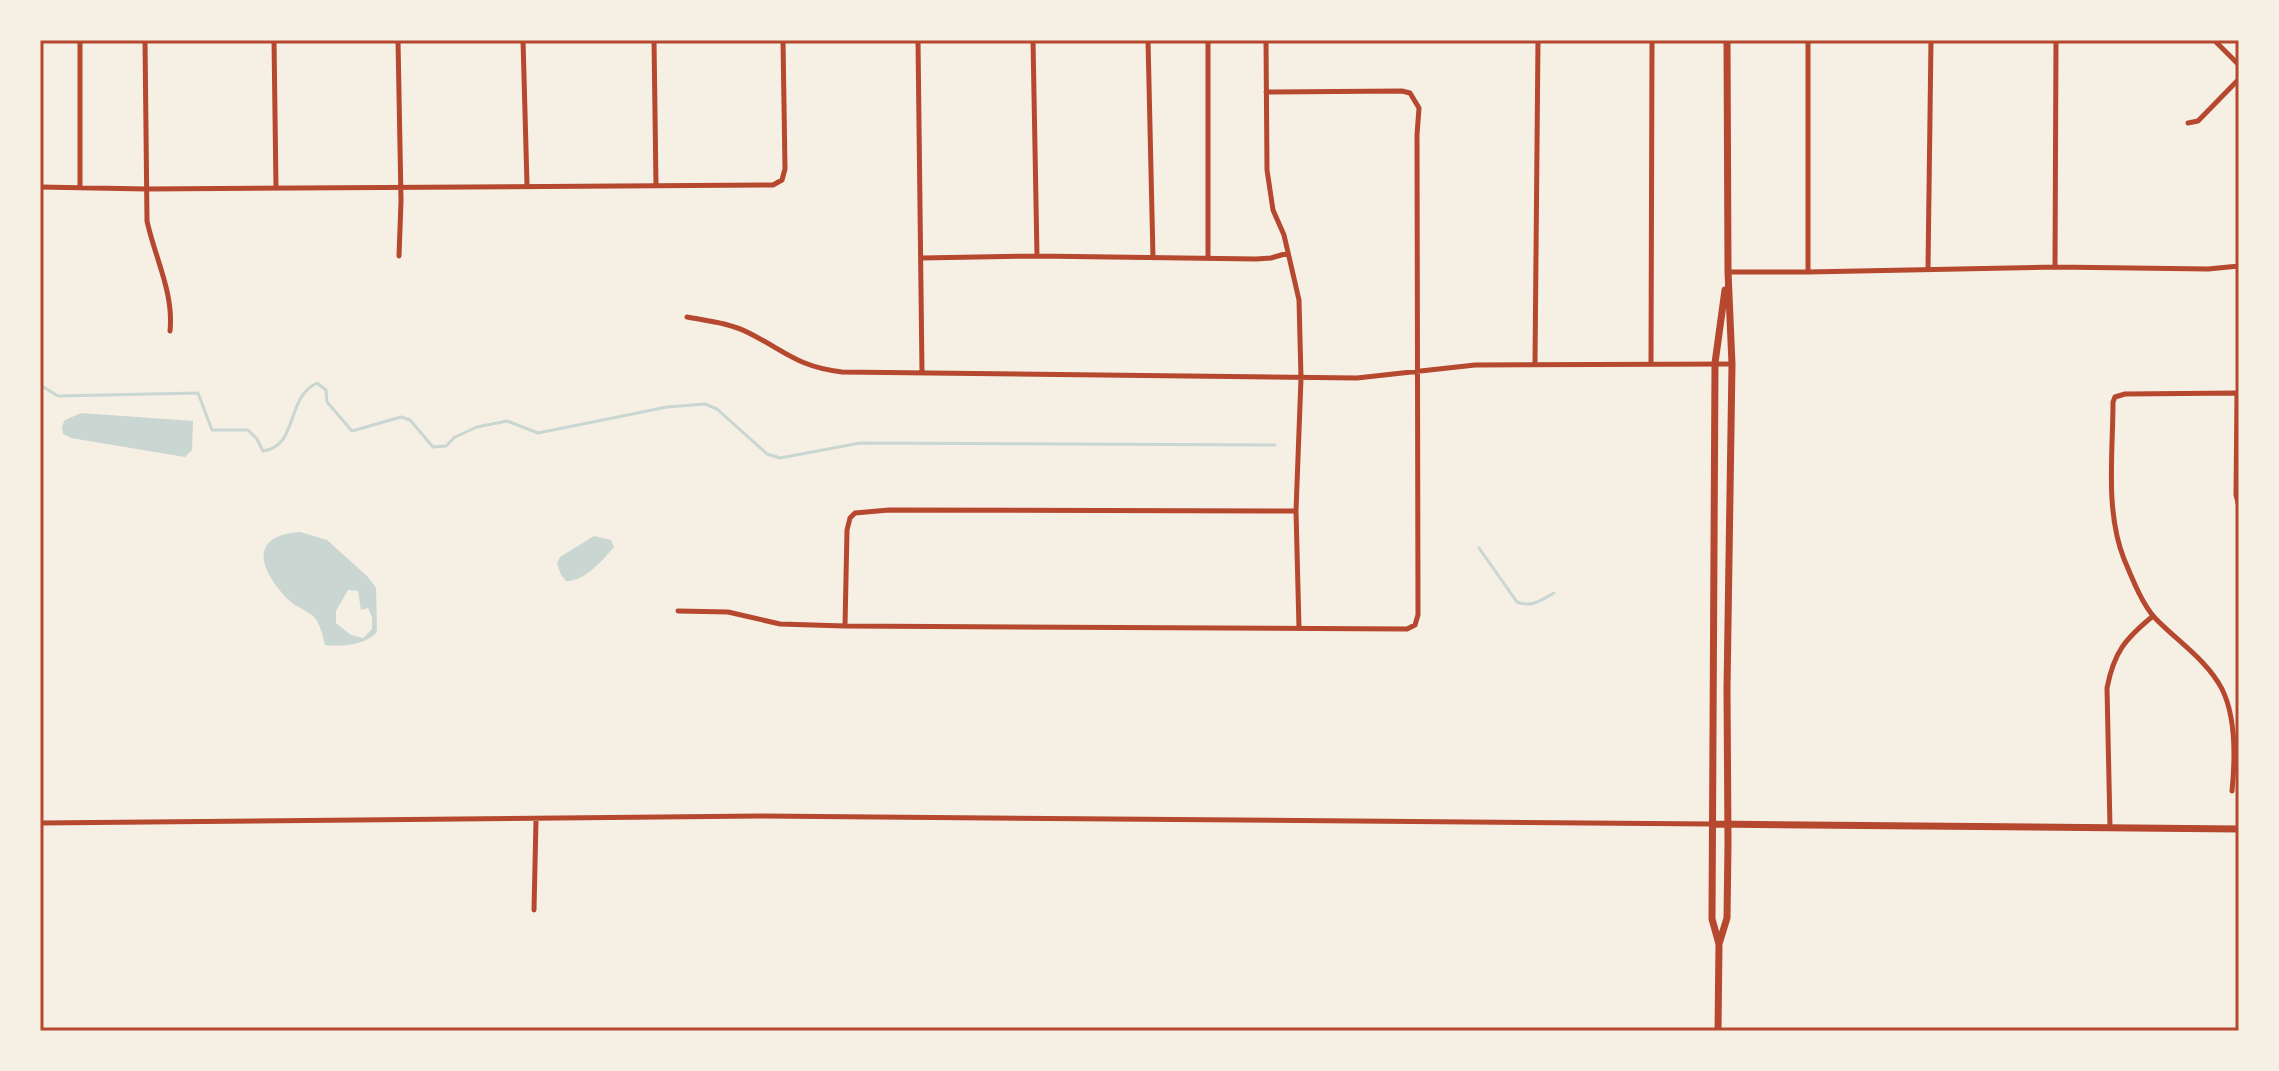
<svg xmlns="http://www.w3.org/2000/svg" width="2279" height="1071" viewBox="0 0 2279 1071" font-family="'Sofia Sans Condensed',sans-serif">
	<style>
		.water { fill: #c9d6d2; fill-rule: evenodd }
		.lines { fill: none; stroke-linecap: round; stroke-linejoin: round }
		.stream { stroke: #c9d6d2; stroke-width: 3 }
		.minor { stroke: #b5482f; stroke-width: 5 }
		.tertiary { stroke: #b5482f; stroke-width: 7 }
		.neatline { fill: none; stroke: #b5482f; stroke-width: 3 }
	</style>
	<rect width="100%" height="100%" fill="#f6efe4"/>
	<path class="water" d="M 81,413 L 193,421 L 192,450 L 185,457 L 71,438 L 63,434 L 62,426 L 65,420 Z
		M 300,532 L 327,540 L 368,577 L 376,588 L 377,632 C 366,645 342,647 325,645 C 323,637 321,628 317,621 C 312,612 300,609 292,603 C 262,575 244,536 300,532 ZM 348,590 L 358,591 L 361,610 L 368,608 L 372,617 L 372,629 L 363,638 L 351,635 L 336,623 L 336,611 Z
		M 594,536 L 611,540 L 614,547 C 603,560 584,582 566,581 L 561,575 L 557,563 L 560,557 Z"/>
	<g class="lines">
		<path class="stream" d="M 40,385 L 58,396 L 198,393 L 212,430 L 248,430 L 257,439 L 263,451 C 299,446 285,398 317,383 L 326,390 L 327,402 L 352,431 L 401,417 L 410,420 L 433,447 L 446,446 L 455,437 L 477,427 L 507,421 L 538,433 L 667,407 L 705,404 L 717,409 L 767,454 L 780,458 L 860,443 L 1275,445
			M 1479,548 L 1517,602 C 1532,608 1541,600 1554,593"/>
		<path class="minor" d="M 145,40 L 147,221 C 155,258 174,293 170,331
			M 274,40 L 276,188
			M 398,40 L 401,201 L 399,256
			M 523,40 L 527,185
			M 654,40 L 656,186
			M 918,40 L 922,373
			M 1033,40 L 1037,256
			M 1148,40 L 1153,258
			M 1208,40 L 1208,258
			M 1266,40 L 1267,170 L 1273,210 L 1284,235 L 1299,300 L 1301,378 L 1296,511 L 1299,628
			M 2214,40 L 2239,65
			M 2188,123 L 2198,121 L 2239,79
			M 80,186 L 80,40
			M 40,187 L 146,189 L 773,185 L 782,180 L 785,169 L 783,40
			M 921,258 L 1037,256 L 1256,259 L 1271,258 L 1288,253
			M 2055,267 L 2056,40
			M 1928,268 L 1931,40
			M 1728,272 L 1808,272 L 2055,267 L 2208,269 L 2239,266
			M 1808,272 L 1808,40
			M 687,317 C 708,321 730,323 749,333 C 785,351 798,367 842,372 L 1357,378 L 1475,365 L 1732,364
			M 1535,363 L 1538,40
			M 1651,363 L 1652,40
			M 2237,393 L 2236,495 L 2239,507
			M 678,611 L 728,612 L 780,624 L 845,626 L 1407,629 L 1415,625 L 1418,615 L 1417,135 L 1419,108 L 1410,93 L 1402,91 L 1266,92
			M 845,626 L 847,530 L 850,518 L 855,513 L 889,510 L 1296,511
			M 2232,791 C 2235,761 2236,717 2222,689 C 2207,660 2177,641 2155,618 C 2142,604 2132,578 2124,559 C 2105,511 2113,453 2113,402 L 2115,397 L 2125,394 L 2239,393
			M 40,823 L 760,816 L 1712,824
			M 2110,827 L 2107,688 C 2114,652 2125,639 2153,616
			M 534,910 L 536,820"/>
		<path class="tertiary" d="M 1712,824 L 2239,829
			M 1719,944 L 1727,918 L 1728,843 L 1727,689 L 1732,364 L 1728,272 L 1727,40
			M 1718,1031 L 1719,944 L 1712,919 L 1715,363 L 1725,290"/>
	</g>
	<rect width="2279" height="1071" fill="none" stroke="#f6efe4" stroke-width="84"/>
	<rect x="42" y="42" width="2195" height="987" class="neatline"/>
</svg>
